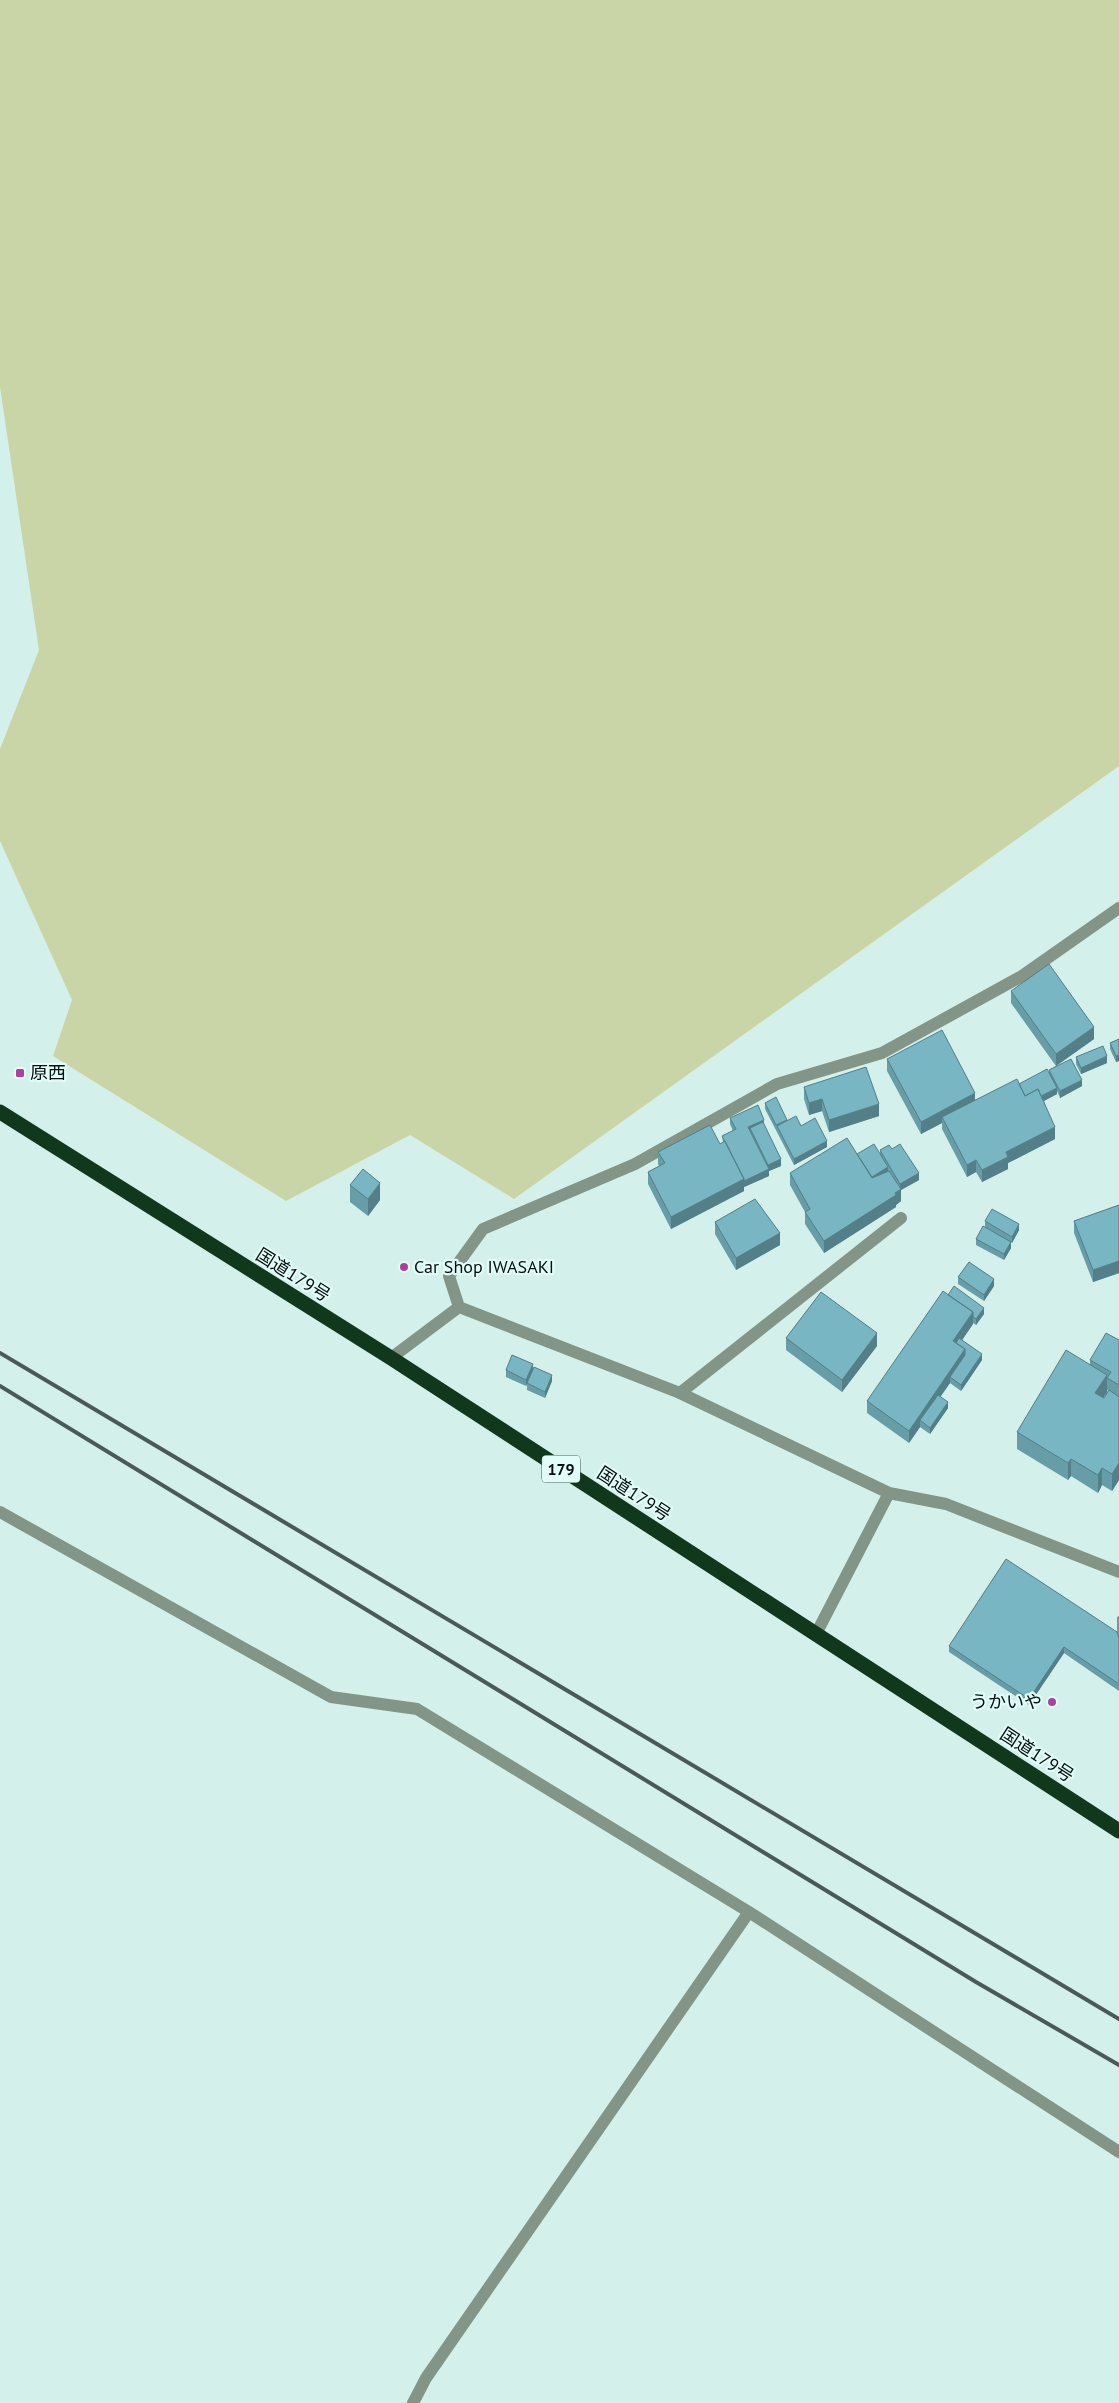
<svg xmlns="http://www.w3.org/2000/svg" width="1119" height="2403" viewBox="0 0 1119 2403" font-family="'PT Sans','Noto Sans JP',sans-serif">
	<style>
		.green { fill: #cad5a7 }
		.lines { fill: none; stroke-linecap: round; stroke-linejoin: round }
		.lane { stroke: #839586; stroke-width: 12 }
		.street { stroke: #839586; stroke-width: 12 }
		.highway { stroke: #12381b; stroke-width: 15 }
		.rail { stroke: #4a5a57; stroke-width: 4 }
		.wall { fill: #669da7; fill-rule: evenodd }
		.shaded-wall { fill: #537f88 }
		.building { fill: #77b6c2; stroke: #537f88 }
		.poi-dot { fill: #ad409e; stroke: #e0fef7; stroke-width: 2 }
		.labels { text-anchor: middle; stroke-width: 4.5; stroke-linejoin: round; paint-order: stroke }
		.shield { fill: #e0fef7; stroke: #475652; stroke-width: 1 }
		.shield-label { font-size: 16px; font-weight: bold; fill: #050e0c }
		.poi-label { font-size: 18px; fill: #050e0c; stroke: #e0fef7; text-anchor: start }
		.street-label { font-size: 18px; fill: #050e0c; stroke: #e0fef7 }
	</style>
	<rect width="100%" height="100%" fill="#d3f1ea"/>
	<path class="green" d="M 0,0 L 1119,0 L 1119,766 L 514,1199 L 410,1135 L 286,1201 L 53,1056 L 72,1000 L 0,841 L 0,749 L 39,650 L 0,387 Z"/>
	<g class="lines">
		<path class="lane" d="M 680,1393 L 901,1218"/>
		<path class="street" d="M 459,1307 L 449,1276 L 483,1229 L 635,1164 L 777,1084 L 882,1053 L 1022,976 L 1119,908
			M 391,1358 L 459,1307 L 680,1393 L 889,1493 L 946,1504 L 1119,1572
			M 0,1512 L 331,1697 L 417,1709 L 749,1912 L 1119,2152
			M 816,1634 L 889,1493
			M 413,2403 L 426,2378 L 749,1912"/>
		<path class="highway" d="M 0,1112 L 391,1358 L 1119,1831"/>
		<path class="rail" d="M 0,1353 L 1119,2019
			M 0,1386 L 976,1982 L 1119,2065"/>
	</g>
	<path class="wall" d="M 1011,991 L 1094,1039 L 1056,1066 L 1082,1086 L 1060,1098 L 1057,1091 L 1057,1094 L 1044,1101 L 1055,1139 L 1008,1163 L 1008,1169 L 982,1182 L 976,1172 L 967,1177 L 942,1129 L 942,1123 L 921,1134 L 887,1071 L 887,1059 L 975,1100 L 1049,1073 L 1049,1070 L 1056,1066 L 1011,1003 Z
		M 1119,1039 L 1119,1061 L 1116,1062 L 1110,1049 L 1110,1043 Z
		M 1076,1057 L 1107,1063 L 1081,1074 L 1076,1064 Z
		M 804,1087 L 879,1116 L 829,1132 L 822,1111 L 809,1115 L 804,1099 Z
		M 765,1103 L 787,1121 L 801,1126 L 827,1147 L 794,1165 L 765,1109 Z
		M 730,1118 L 764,1124 L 781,1166 L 769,1171 L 769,1176 L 744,1187 L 744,1191 L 671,1229 L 648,1184 L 648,1172 L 659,1166 L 658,1164 L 658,1152 L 720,1144 L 723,1142 L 722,1136 L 733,1131 L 730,1124 Z
		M 880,1150 L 919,1180 L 901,1190 L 901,1201 L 896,1205 L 896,1207 L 824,1253 L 805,1224 L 805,1212 L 790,1185 L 790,1173 L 857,1154 L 880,1154 Z
		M 350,1185 L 380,1200 L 368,1216 L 350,1202 Z
		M 1119,1205 L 1119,1273 L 1093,1282 L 1074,1233 L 1074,1221 Z
		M 985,1221 L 1019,1230 L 1012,1243 L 1011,1242 L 1011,1248 L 1004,1260 L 976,1245 L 976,1239 L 985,1227 Z
		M 715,1222 L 780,1245 L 736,1270 L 715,1234 Z
		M 958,1277 L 994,1286 L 984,1301 L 958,1284 Z
		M 948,1295 L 984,1314 L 976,1325 L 973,1323 L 973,1324 L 962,1340 L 982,1360 L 961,1391 L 950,1383 L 940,1397 L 948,1408 L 930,1434 L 920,1427 L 909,1443 L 867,1413 L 867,1401 Z
		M 786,1338 L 877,1346 L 842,1392 L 786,1350 Z
		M 1119,1340 L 1119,1480 L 1112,1491 L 1102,1485 L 1098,1493 L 1071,1476 L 1068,1480 L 1017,1449 L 1017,1432 L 1090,1365 L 1090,1360 ZM 1107,1381 L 1107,1390 L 1108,1390 L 1104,1398 L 1103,1398 L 1107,1392 Z
		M 506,1370 L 533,1370 L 552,1381 L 545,1398 L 527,1390 L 527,1384 L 526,1386 L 506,1377 Z
		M 1119,1616 L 1119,1691 L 1064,1653 L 1029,1705 L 949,1652 L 949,1646 L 1117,1632 L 1117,1617 Z"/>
	<path class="shaded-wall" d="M 1094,1027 L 1094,1039 L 1056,1066 L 1056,1054 Z
		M 1119,1055 L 1119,1061 L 1116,1062 L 1116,1056 Z
		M 1107,1056 L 1107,1063 L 1081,1074 L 1081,1068 Z
		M 1082,1080 L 1082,1086 L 1060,1098 L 1060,1091 Z
		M 1057,1088 L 1057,1094 L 1040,1103 L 1040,1097 Z
		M 975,1093 L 975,1105 L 942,1117 L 942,1123 L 921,1134 L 921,1122 Z
		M 822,1099 L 822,1111 L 809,1115 L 809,1103 Z
		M 879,1104 L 879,1116 L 829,1132 L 829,1120 Z
		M 764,1120 L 764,1126 L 750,1128 L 750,1132 L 748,1127 Z
		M 1055,1127 L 1055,1139 L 1008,1163 L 1008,1169 L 982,1182 L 982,1170 L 1006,1152 Z
		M 827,1141 L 827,1147 L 794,1165 L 794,1159 Z
		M 781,1159 L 781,1166 L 769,1171 L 769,1176 L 744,1187 L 744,1181 L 768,1170 L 768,1165 Z
		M 976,1160 L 976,1172 L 967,1177 L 967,1165 Z
		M 888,1167 L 888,1174 L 870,1184 L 870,1178 Z
		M 919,1173 L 919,1180 L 901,1190 L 901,1201 L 896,1205 L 896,1207 L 824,1253 L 824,1241 L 900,1190 L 900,1184 Z
		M 744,1179 L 744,1191 L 671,1229 L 671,1217 Z
		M 380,1183 L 380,1200 L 368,1216 L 368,1199 Z
		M 1019,1224 L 1019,1230 L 1012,1243 L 1012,1237 Z
		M 780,1233 L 780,1245 L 736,1270 L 736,1258 Z
		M 1011,1242 L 1011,1248 L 1004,1260 L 1004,1254 Z
		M 1119,1261 L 1119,1273 L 1093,1282 L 1093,1270 Z
		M 994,1279 L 994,1286 L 984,1301 L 984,1295 Z
		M 984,1308 L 984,1314 L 976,1325 L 976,1319 Z
		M 973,1312 L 973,1324 L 956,1349 L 953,1341 Z
		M 877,1333 L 877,1346 L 842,1392 L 842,1380 Z
		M 965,1349 L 965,1361 L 950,1377 L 950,1383 L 923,1422 L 920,1420 L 920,1427 L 909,1443 L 909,1431 Z
		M 982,1354 L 982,1360 L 961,1391 L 961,1385 Z
		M 533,1364 L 533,1371 L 526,1386 L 526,1380 Z
		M 552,1375 L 552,1381 L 545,1398 L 545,1392 Z
		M 1107,1375 L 1107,1392 L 1095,1410 L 1095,1393 Z
		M 948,1402 L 948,1408 L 930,1434 L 930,1428 Z
		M 1071,1459 L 1071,1476 L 1068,1480 L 1068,1463 Z
		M 1119,1463 L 1119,1480 L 1112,1491 L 1112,1474 Z
		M 1102,1468 L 1102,1485 L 1098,1493 L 1098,1475 Z
		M 1064,1647 L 1064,1653 L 1029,1705 L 1029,1699 Z"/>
	<path class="building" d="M 1049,964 L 1094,1027 L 1056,1054 L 1011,991 Z
		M 942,1030 L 975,1093 L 921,1122 L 887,1059 Z
		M 1119,1039 L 1119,1055 L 1116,1056 L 1110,1043 Z
		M 1103,1046 L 1107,1056 L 1081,1068 L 1076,1057 Z
		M 1071,1059 L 1082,1080 L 1060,1091 L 1049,1070 Z
		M 866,1067 L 879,1104 L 829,1120 L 822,1099 L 809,1103 L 804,1087 Z
		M 1047,1069 L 1057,1088 L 1041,1096 L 1038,1089 L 1025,1096 L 1019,1084 Z
		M 1017,1079 L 1025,1096 L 1038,1089 L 1055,1127 L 1006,1152 L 1008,1157 L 982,1170 L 976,1160 L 967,1165 L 942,1117 Z
		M 776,1097 L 787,1120 L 776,1125 L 765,1103 Z
		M 758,1105 L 764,1120 L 748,1127 L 769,1169 L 744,1181 L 744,1179 L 722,1136 L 736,1129 L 730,1118 Z
		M 796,1116 L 801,1126 L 815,1118 L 827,1141 L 794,1159 L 777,1126 Z
		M 763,1122 L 781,1159 L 768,1165 L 750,1128 Z
		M 710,1125 L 720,1144 L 725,1141 L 744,1179 L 671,1217 L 648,1172 L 665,1163 L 658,1152 Z
		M 847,1138 L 872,1178 L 889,1171 L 901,1189 L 895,1193 L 896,1195 L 824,1241 L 805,1212 L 810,1209 L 790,1173 Z
		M 874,1144 L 888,1167 L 872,1177 L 857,1154 Z
		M 900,1144 L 919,1173 L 900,1184 L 880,1150 L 889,1145 L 892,1149 Z
		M 363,1169 L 380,1183 L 368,1199 L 350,1185 Z
		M 755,1199 L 780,1233 L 736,1258 L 715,1222 Z
		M 1119,1205 L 1119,1261 L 1093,1270 L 1074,1221 Z
		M 992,1209 L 1019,1224 L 1012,1237 L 985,1221 Z
		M 983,1226 L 1011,1242 L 1004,1254 L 976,1239 Z
		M 969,1262 L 994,1279 L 984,1295 L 958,1277 Z
		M 954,1286 L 984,1308 L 976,1319 L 973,1317 L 973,1312 L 948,1295 Z
		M 943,1291 L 973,1312 L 953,1341 L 965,1349 L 909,1431 L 867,1401 Z
		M 821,1292 L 877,1333 L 842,1380 L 786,1338 Z
		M 1106,1333 L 1119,1340 L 1119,1385 L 1107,1378 L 1111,1372 L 1090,1360 Z
		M 959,1338 L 982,1354 L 961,1385 L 950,1377 L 965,1355 L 965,1349 L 956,1343 Z
		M 1066,1350 L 1107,1375 L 1095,1393 L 1104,1398 L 1109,1390 L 1119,1397 L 1119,1463 L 1112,1474 L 1102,1468 L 1098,1475 L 1071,1459 L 1068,1463 L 1017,1432 Z
		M 512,1355 L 533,1364 L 526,1380 L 506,1370 Z
		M 534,1367 L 552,1375 L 545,1392 L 527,1383 Z
		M 938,1395 L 948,1402 L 930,1428 L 920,1420 Z
		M 1006,1559 L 1117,1632 L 1119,1638 L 1119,1684 L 1064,1647 L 1029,1699 L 949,1646 Z"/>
	<g class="poi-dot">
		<rect x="15" y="1068" width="10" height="10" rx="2.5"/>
		<circle cx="404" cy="1267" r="5"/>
		<circle cx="1052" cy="1702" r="5"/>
	</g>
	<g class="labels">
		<rect class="shield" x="542" y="1455.5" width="38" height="27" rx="4"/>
		<g class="shield-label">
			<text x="561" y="1475">179</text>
		</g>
		<g class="poi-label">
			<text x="30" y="1079">原西</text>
			<text x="414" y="1273">Car Shop IWASAKI</text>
			<text x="1042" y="1708" text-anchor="end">うかいや</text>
		</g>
		<g class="street-label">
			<text transform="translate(293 1275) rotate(32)" y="6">国道179号</text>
			<text transform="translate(634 1494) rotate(33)" y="6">国道179号</text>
			<text transform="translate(1037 1755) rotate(33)" y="6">国道179号</text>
		</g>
	</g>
</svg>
